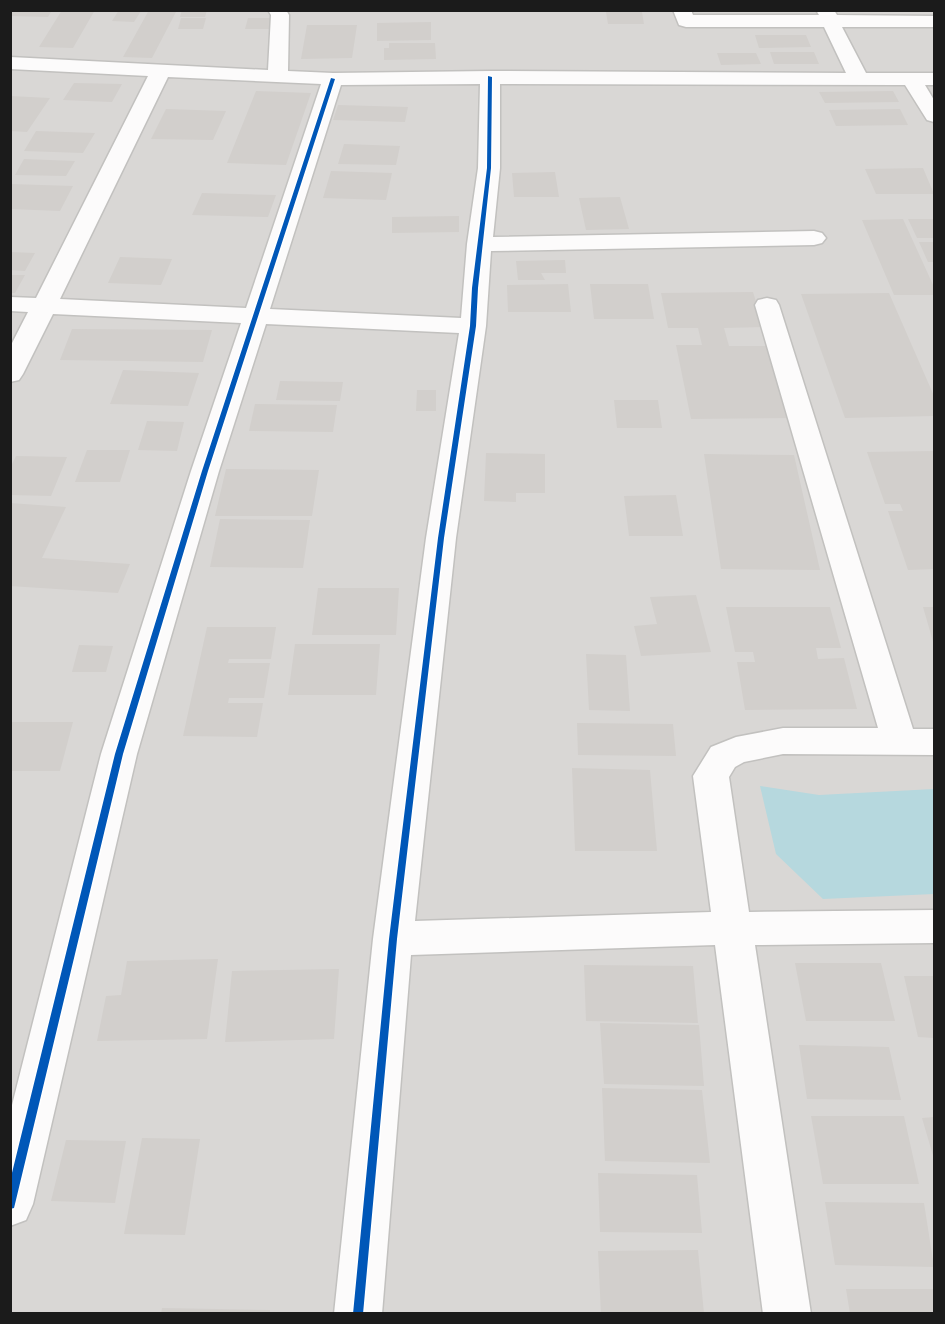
<svg xmlns="http://www.w3.org/2000/svg" width="945" height="1324" viewBox="0 0 945 1324" font-family="'Golos Text',sans-serif">
	<style>
		.residential { fill: #d9d7d5 }
		.water { fill: #b6d8de }
		.building { fill: #d2cfcc }
		.lines { fill: none; stroke-linecap: round; stroke-linejoin: round }
		.street-casing { stroke: #c2c1bf; stroke-width: 3 }
		.street { fill: #fcfbfb; fill-rule: evenodd }
		.cycleway-casing { stroke: #fff; stroke-width: 3 }
		.cycleway { fill: #0057b8; fill-rule: evenodd }
	</style>
	<rect width="100%" height="100%" fill="#eae7e3"/>
	<path class="residential" d="M 11,11 L 934,11 L 934,1313 L 11,1313 Z"/>
	<path class="water" d="M 760,786 L 819,795 L 934,789 L 934,894 L 823,899 L 776,854 Z"/>
	<path class="building" d="M 10,10 L 52,10 L 48,17 L 10,16 Z
		M 62,10 L 95,10 L 73,48 L 39,47 Z
		M 119,10 L 127,10 L 141,11 L 134,22 L 112,21 Z
		M 149,10 L 177,10 L 152,58 L 123,57 Z
		M 182,10 L 207,10 L 205,17 L 180,17 Z
		M 606,12 L 642,12 L 644,24 L 608,24 Z
		M 181,18 L 206,18 L 203,29 L 178,29 Z
		M 248,18 L 276,18 L 274,29 L 245,29 Z
		M 431,22 L 431,40 L 377,41 L 377,23 Z
		M 307,25 L 357,25 L 352,58 L 301,59 Z
		M 755,35 L 806,35 L 811,47 L 759,48 Z
		M 389,43 L 435,43 L 436,59 L 384,60 L 384,48 L 389,48 Z
		M 770,52 L 814,52 L 819,64 L 774,64 Z
		M 717,53 L 756,53 L 761,64 L 721,65 Z
		M 74,83 L 122,84 L 112,102 L 63,100 Z
		M 256,91 L 311,93 L 286,165 L 227,163 Z
		M 893,91 L 899,102 L 825,103 L 819,92 Z
		M 10,96 L 50,98 L 27,132 L 10,131 Z
		M 338,105 L 408,107 L 405,122 L 333,120 Z
		M 166,109 L 226,111 L 213,140 L 151,139 Z
		M 900,109 L 908,125 L 836,126 L 829,110 Z
		M 36,131 L 95,133 L 83,153 L 24,151 Z
		M 344,144 L 400,146 L 396,165 L 338,164 Z
		M 24,159 L 75,161 L 66,176 L 15,175 Z
		M 923,168 L 934,194 L 876,194 L 865,169 Z
		M 331,171 L 392,173 L 386,200 L 323,198 Z
		M 555,172 L 559,197 L 514,197 L 512,173 Z
		M 10,184 L 73,186 L 60,211 L 10,209 Z
		M 202,193 L 276,195 L 268,217 L 192,215 Z
		M 620,197 L 629,229 L 586,230 L 579,198 Z
		M 459,216 L 459,232 L 392,233 L 392,217 Z
		M 903,219 L 934,287 L 934,295 L 894,295 L 862,220 Z
		M 908,219 L 934,219 L 934,238 L 917,238 Z
		M 919,242 L 934,242 L 934,262 L 928,262 Z
		M 10,252 L 35,253 L 25,271 L 10,270 Z
		M 120,257 L 172,259 L 161,285 L 108,283 Z
		M 565,260 L 566,273 L 541,273 L 545,280 L 518,280 L 516,261 Z
		M 10,275 L 25,275 L 15,293 L 10,293 Z
		M 568,284 L 571,312 L 508,312 L 507,285 Z
		M 590,284 L 648,284 L 654,319 L 594,319 Z
		M 753,292 L 764,327 L 724,328 L 729,346 L 775,346 L 796,418 L 691,419 L 676,345 L 702,345 L 698,328 L 668,328 L 661,293 Z
		M 889,293 L 934,396 L 934,416 L 845,418 L 801,294 Z
		M 72,329 L 212,330 L 203,362 L 60,360 Z
		M 123,370 L 199,373 L 188,406 L 110,404 Z
		M 280,381 L 343,382 L 340,401 L 276,400 Z
		M 417,390 L 436,390 L 436,411 L 416,411 Z
		M 614,400 L 658,400 L 662,428 L 617,428 Z
		M 255,404 L 337,405 L 333,432 L 249,431 Z
		M 147,421 L 184,422 L 177,451 L 138,450 Z
		M 87,450 L 130,450 L 120,482 L 75,482 Z
		M 934,451 L 934,569 L 908,570 L 888,511 L 903,511 L 900,504 L 885,504 L 867,452 Z
		M 486,453 L 545,454 L 545,493 L 516,493 L 516,502 L 484,501 Z
		M 704,454 L 794,455 L 820,570 L 721,569 Z
		M 16,456 L 67,457 L 51,496 L 10,495 L 10,468 Z
		M 226,469 L 319,470 L 312,516 L 215,516 Z
		M 676,495 L 683,536 L 629,536 L 624,496 Z
		M 10,503 L 66,507 L 42,558 L 130,564 L 118,593 L 10,586 Z
		M 220,519 L 310,520 L 303,568 L 210,567 Z
		M 318,588 L 399,588 L 396,635 L 312,635 Z
		M 696,595 L 711,652 L 641,656 L 634,626 L 657,624 L 650,597 Z
		M 726,607 L 830,607 L 841,648 L 816,648 L 818,659 L 844,658 L 857,709 L 745,710 L 737,662 L 755,662 L 753,652 L 735,652 Z
		M 923,607 L 934,607 L 934,645 Z
		M 207,627 L 276,627 L 271,659 L 229,659 L 228,663 L 270,663 L 264,698 L 229,698 L 228,703 L 263,703 L 257,737 L 183,736 Z
		M 295,644 L 380,644 L 376,695 L 288,695 Z
		M 79,645 L 113,646 L 106,672 L 72,672 Z
		M 586,654 L 626,655 L 630,711 L 589,710 Z
		M 10,722 L 73,722 L 60,771 L 10,771 Z
		M 577,723 L 673,724 L 676,756 L 578,755 Z
		M 572,768 L 650,770 L 657,851 L 575,851 Z
		M 218,959 L 207,1039 L 97,1041 L 106,996 L 121,995 L 127,961 Z
		M 795,963 L 881,963 L 895,1021 L 806,1021 Z
		M 584,965 L 693,966 L 698,1023 L 586,1021 Z
		M 339,969 L 334,1039 L 225,1042 L 232,971 Z
		M 904,976 L 934,976 L 934,1038 L 918,1037 Z
		M 600,1023 L 699,1025 L 704,1086 L 604,1084 Z
		M 799,1045 L 889,1047 L 901,1100 L 807,1099 Z
		M 602,1088 L 702,1090 L 710,1163 L 605,1161 Z
		M 811,1116 L 904,1116 L 919,1184 L 823,1184 Z
		M 934,1117 L 934,1159 L 922,1118 Z
		M 142,1138 L 200,1139 L 185,1235 L 124,1234 Z
		M 66,1140 L 126,1141 L 115,1203 L 51,1201 Z
		M 598,1173 L 697,1175 L 702,1233 L 600,1232 Z
		M 825,1202 L 924,1203 L 934,1267 L 835,1265 Z
		M 698,1250 L 704,1314 L 601,1314 L 598,1251 Z
		M 846,1289 L 934,1289 L 934,1314 L 850,1314 Z
		M 162,1308 L 270,1310 L 270,1314 L 161,1314 Z"/>
	<g class="lines">
		<defs>
			<path id="street" d="M 268,10 L 286,10 L 289,15 L 288,71 L 333,73 L 490,71 L 846,73 L 824,27 L 686,27 L 679,25 L 673,10 L 691,10 L 693,15 L 819,15 L 816,10 L 834,10 L 837,15 L 934,16 L 934,27 L 842,27 L 866,73 L 934,73 L 934,85 L 925,85 L 934,100 L 934,122 L 927,120 L 905,85 L 500,84 L 500,168 L 493,237 L 814,231 L 822,233 L 826,238 L 822,243 L 814,245 L 491,251 L 486,326 L 456,538 L 415,921 L 711,912 L 693,776 L 711,747 L 736,737 L 783,728 L 878,728 L 755,305 L 758,300 L 767,298 L 776,300 L 779,305 L 913,729 L 934,729 L 934,755 L 783,754 L 744,762 L 735,767 L 729,777 L 749,912 L 934,910 L 934,943 L 755,945 L 811,1314 L 763,1314 L 715,945 L 411,955 L 382,1314 L 334,1314 L 373,939 L 426,538 L 459,333 L 266,324 L 219,471 L 137,754 L 33,1204 L 26,1220 L 10,1226 L 10,1113 L 101,754 L 191,471 L 241,323 L 53,314 L 23,374 L 19,380 L 10,382 L 10,347 L 28,312 L 10,311 L 10,297 L 36,298 L 148,76 L 10,69 L 10,57 L 268,70 L 271,15 ZM 168,77 L 321,84 L 246,308 L 60,299 ZM 480,84 L 478,168 L 467,244 L 461,318 L 270,309 L 341,85 Z"/>
		</defs>
		<use href="#street" class="street-casing"/>
		<use href="#street" class="street"/>
		<defs>
			<path id="cycleway" d="M 488,76 L 492,77 L 491,168 L 478,288 L 476,326 L 444,538 L 397,939 L 363,1314 L 353,1314 L 389,939 L 438,538 L 470,326 L 472,288 L 487,168 Z
				M 331,78 L 335,79 L 208,471 L 123,754 L 15,1204 L 14,1208 L 10,1209 L 10,1181 L 115,754 L 202,471 Z"/>
		</defs>
		<use href="#cycleway" class="cycleway-casing"/>
		<use href="#cycleway" class="cycleway"/>
	</g>
	<rect width="945" height="1324" fill="none" stroke="#1b1b1b" stroke-width="24"/>
</svg>
